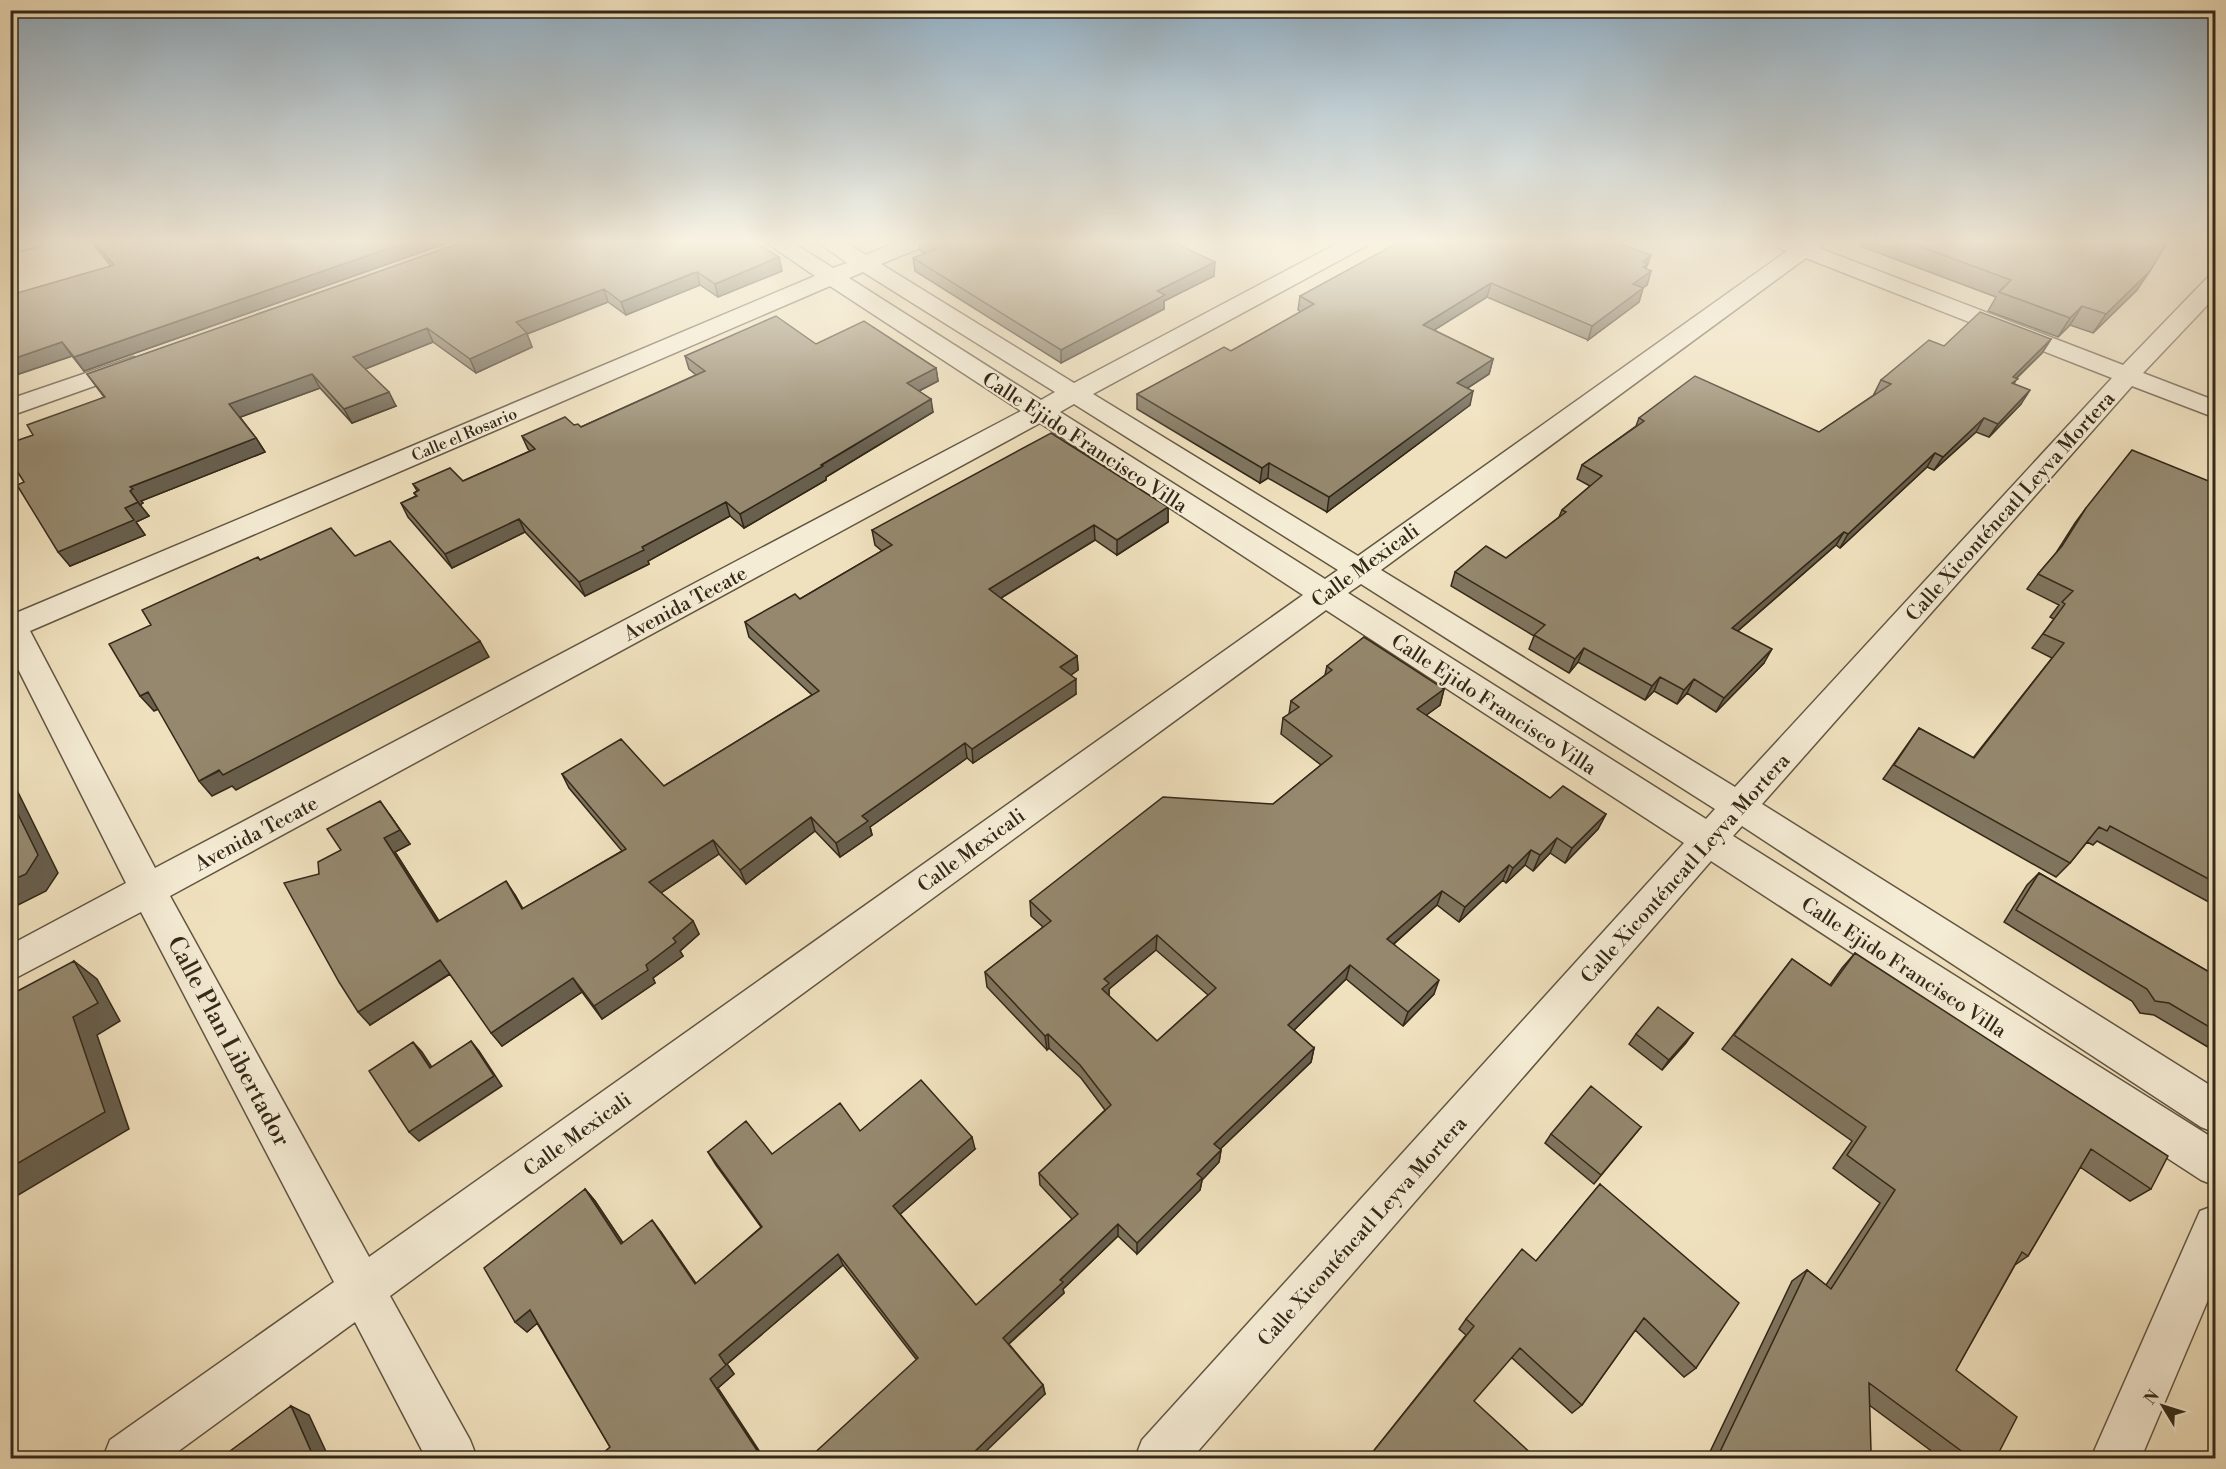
<svg xmlns="http://www.w3.org/2000/svg" width="2226" height="1469" viewBox="0 0 2226 1469" font-family="'Libre Bodoni',serif">
	<style>
		.lines { fill: none; stroke-linecap: round; stroke-linejoin: round }
		.minor-casing { stroke: #625642; stroke-width: 3 }
		.minor { fill: #f5ecd5; fill-rule: evenodd }
		.wall { fill: #80755f; stroke: #332818; stroke-width: 1.5; fill-rule: evenodd }
		.shaded-wall { fill: #685f4d; stroke: #332818; stroke-width: 1.5 }
		.building { fill: #95886e; stroke: #332818; stroke-width: 1.5; fill-rule: evenodd }
		.labels { text-anchor: middle; stroke-width: 4.5; stroke-linejoin: round; paint-order: stroke }
		.far-street-label { font-size: 16px; fill: #332818; stroke: #f5ecd5 }
		.street-label { font-size: 20px; fill: #332818; stroke: #f5ecd5 }
		.near-street-label { font-size: 24px; fill: #332818; stroke: #f5ecd5 }
	</style>
	<rect width="100%" height="100%" fill="#f0e1be"/>
	<filter id="stains"><feTurbulence type="fractalNoise" baseFrequency=".00333" numOctaves="4"/><feColorMatrix values="0 0 0 0 .2 0 0 0 0 .09 0 0 0 0 .02 0 0 0 .5 -.17"/></filter>
	<radialGradient id="worn" r=".72"><stop offset=".6" stop-color="#630" stop-opacity="0"/><stop offset="1" stop-color="#630" stop-opacity=".3"/></radialGradient>
	<g class="lines">
		<defs>
			<path id="minor" d="M 10,241 L 42,241 L 39,246 L 10,253 Z
				M 764,241 L 790,241 L 833,268 L 847,263 L 817,241 L 843,241 L 866,255 L 899,241 L 928,241 L 925,246 L 881,264 L 1074,383 L 1342,241 L 1369,241 L 1366,246 L 1093,394 L 1358,556 L 1787,251 L 1779,248 L 1778,241 L 1826,241 L 1819,248 L 2123,365 L 2208,277 L 2216,275 L 2216,296 L 2143,373 L 2216,401 L 2216,418 L 2132,386 L 1762,804 L 2216,1089 L 2216,1133 L 2201,1127 L 1742,826 L 1733,836 L 2216,1140 L 2216,1186 L 2201,1180 L 1711,861 L 1192,1458 L 1135,1458 L 1142,1440 L 1684,843 L 1326,610 L 390,1296 L 470,1440 L 477,1458 L 426,1458 L 355,1322 L 169,1458 L 103,1458 L 110,1440 L 334,1282 L 141,912 L 10,981 L 10,945 L 126,883 L 10,653 L 10,612 L 16,613 L 815,276 ZM 1806,258 L 2112,378 L 1735,787 L 1381,570 ZM 863,272 L 1055,392 L 1041,400 L 849,278 ZM 830,286 L 1021,411 L 155,868 L 30,631 ZM 1074,404 L 1338,570 L 1325,579 L 1060,412 ZM 1040,423 L 1303,595 L 369,1257 L 170,896 ZM 1361,584 L 1715,809 L 1706,819 L 1348,593 Z
				M 133,357 L 142,359 L 145,364 L 142,369 L 10,416 L 10,399 Z
				M 2216,1205 L 2216,1281 L 2141,1458 L 2091,1458 L 2200,1211 Z"/>
		</defs>
		<use href="#minor" class="minor-casing"/>
		<use href="#minor" class="minor"/>
	</g>
	<path class="wall" d="M 91,241 L 453,241 L 84,371 L 72,356 L 10,377 L 111,266 Z
		M 466,241 L 782,271 L 718,297 L 700,285 L 697,286 L 626,315 L 608,302 L 527,334 L 532,347 L 476,373 L 433,342 L 365,369 L 396,406 L 352,423 L 320,388 L 240,417 L 256,438 L 265,452 L 141,501 L 143,503 L 140,505 L 149,516 L 136,522 L 145,535 L 70,566 L 24,482 L 33,435 L 104,397 L 87,374 Z
		M 919,241 L 1171,241 L 1214,276 L 1164,301 L 1164,309 L 1061,363 L 915,271 L 913,258 L 925,254 L 920,250 Z
		M 1863,241 L 2168,241 L 2137,290 L 2093,333 L 2070,325 L 2058,337 L 1988,311 L 1996,297 L 1860,246 Z
		M 1646,269 L 1651,271 L 1647,285 L 1642,288 L 1643,288 L 1639,302 L 1588,340 L 1487,297 L 1434,330 L 1493,359 L 1489,374 L 1467,388 L 1470,405 L 1327,512 L 1268,478 L 1260,483 L 1137,409 L 1137,394 L 1231,351 L 1301,312 L 1298,310 L 1300,296 Z
		M 2051,339 L 2042,353 L 2017,378 L 2014,384 L 2021,404 L 1989,437 L 1976,432 L 1934,470 L 1927,467 L 1840,548 L 1836,545 L 1738,631 L 1764,663 L 1716,712 L 1687,693 L 1677,704 L 1654,691 L 1645,700 L 1578,662 L 1569,673 L 1529,649 L 1534,636 L 1451,586 L 1455,572 L 1506,558 L 1559,517 L 1562,510 L 1590,486 L 1577,479 L 1582,465 L 1636,426 L 1639,418 L 1819,432 L 1875,394 L 1874,394 L 1881,380 L 1944,346 Z
		M 816,344 L 936,368 L 938,381 L 919,391 L 933,412 L 826,477 L 826,480 L 744,528 L 730,516 L 648,561 L 649,564 L 585,596 L 525,532 L 452,568 L 408,517 L 401,503 L 416,496 L 414,493 L 417,491 L 413,484 L 463,481 L 530,451 L 528,449 L 522,436 L 574,425 L 581,427 L 696,375 L 689,369 L 685,356 Z
		M 2216,484 L 2216,906 L 2097,841 L 2093,845 L 2087,842 L 2070,863 L 2056,877 L 1883,779 L 1919,728 L 1973,758 L 2052,658 L 2032,648 L 2054,619 L 2050,617 L 2059,605 L 2027,589 L 2038,574 L 2056,553 L 2075,523 L 2086,508 Z
		M 1168,507 L 1168,522 L 1117,555 L 1095,540 L 1001,598 L 1077,656 L 1078,670 L 1071,675 L 1076,694 L 973,763 L 967,758 L 870,827 L 872,835 L 840,857 L 815,831 L 746,884 L 719,854 L 661,893 L 693,921 L 699,934 L 680,951 L 683,956 L 653,978 L 655,983 L 602,1019 L 582,992 L 502,1046 L 450,974 L 370,1025 L 319,874 L 341,850 L 390,815 L 410,844 L 395,852 L 439,921 L 515,895 L 523,909 L 622,851 L 569,788 L 562,774 L 664,786 L 812,695 L 749,637 L 745,622 L 800,599 L 882,551 L 875,545 L 872,530 Z
		M 1327,666 L 1444,689 L 1440,705 L 1426,715 L 1550,798 L 1606,814 L 1598,829 L 1565,863 L 1550,853 L 1533,871 L 1525,865 L 1506,883 L 1503,880 L 1459,922 L 1437,905 L 1394,944 L 1434,994 L 1403,1026 L 1346,979 L 1294,1030 L 1314,1048 L 1311,1062 L 1220,1149 L 1221,1150 L 1219,1162 L 1202,1180 L 1200,1190 L 1137,1254 L 1118,1236 L 1063,1289 L 1064,1293 L 1009,1344 L 1043,1385 L 1045,1394 L 916,1359 L 843,1265 L 727,1364 L 734,1374 L 718,1388 L 610,1447 L 537,1323 L 527,1332 L 585,1189 L 595,1201 L 623,1243 L 661,1232 L 696,1284 L 761,1227 L 716,1165 L 708,1152 L 772,1154 L 860,1131 L 975,1149 L 900,1214 L 976,1305 L 1072,1219 L 1040,1185 L 1039,1173 L 1105,1110 L 1081,1078 L 1049,1048 L 1047,1050 L 987,987 L 985,972 L 1043,927 L 1031,916 L 1030,901 L 1273,804 L 1321,765 L 1281,734 L 1283,718 L 1289,714 L 1291,701 L 1325,675 ZM 1156,950 L 1208,995 L 1157,1041 L 1109,996 L 1109,989 Z
		M 2039,873 L 2216,976 L 2216,1048 L 2213,1050 L 2154,1015 L 2140,1013 L 2132,1001 L 2004,922 L 2027,885 Z
		M 1855,953 L 2151,1189 L 2130,1201 L 2080,1167 L 2028,1256 L 2015,1265 L 1956,1370 L 1996,1458 L 1941,1458 L 1869,1405 L 1855,1458 L 1707,1458 L 1792,1281 L 1807,1270 L 1826,1285 L 1880,1203 L 1833,1168 L 1852,1141 L 1722,1049 L 1792,959 L 1830,985 L 1842,968 Z
		M 1693,1033 L 1662,1070 L 1629,1044 L 1636,1034 Z
		M 1641,1127 L 1594,1184 L 1545,1143 L 1551,1134 Z
		M 1600,1184 L 1696,1368 L 1684,1377 L 1635,1330 L 1582,1405 L 1572,1413 L 1512,1358 L 1368,1458 L 1466,1335 L 1459,1329 L 1466,1319 L 1536,1261 Z"/>
	<path class="shaded-wall" d="M 410,241 L 453,241 L 84,371 L 74,357 Z
		M 1651,255 L 1643,276 L 1651,271 L 1647,285 L 1628,298 L 1643,262 Z
		M 779,257 L 782,271 L 718,297 L 715,284 Z
		M 1215,262 L 1214,276 L 1164,301 L 1164,309 L 1061,363 L 1061,350 L 1157,291 Z
		M 2150,271 L 2137,290 L 2093,333 L 2106,314 Z
		M 697,272 L 700,285 L 626,315 L 621,302 Z
		M 1491,283 L 1487,297 L 1420,339 L 1423,325 Z
		M 1643,288 L 1639,302 L 1588,340 L 1592,326 Z
		M 604,289 L 608,302 L 527,334 L 532,347 L 476,373 L 470,359 L 516,322 Z
		M 2082,306 L 2070,325 L 2058,337 L 2070,318 Z
		M 427,328 L 433,342 L 360,371 L 353,357 Z
		M 2051,339 L 2042,353 L 2004,390 L 2013,377 Z
		M 62,342 L 72,356 L 10,377 L 10,360 Z
		M 1493,359 L 1489,374 L 1454,397 L 1457,383 Z
		M 936,368 L 938,381 L 909,396 L 907,383 Z
		M 312,374 L 320,388 L 238,418 L 229,404 Z
		M 2030,390 L 2021,404 L 1989,437 L 1998,424 Z
		M 1473,391 L 1470,405 L 1327,512 L 1329,497 Z
		M 389,392 L 396,406 L 352,423 L 344,409 Z
		M 931,399 L 933,412 L 826,477 L 826,480 L 744,528 L 740,514 Z
		M 1984,418 L 1976,432 L 1934,470 L 1943,457 Z
		M 256,438 L 265,452 L 141,501 L 143,503 L 140,505 L 130,491 L 130,487 Z
		M 1935,453 L 1927,467 L 1840,548 L 1848,534 Z
		M 1269,463 L 1268,478 L 1260,483 L 1262,468 Z
		M 138,502 L 149,516 L 136,522 L 145,535 L 70,566 L 58,552 L 125,508 Z
		M 726,502 L 730,516 L 648,561 L 649,564 L 585,596 L 579,582 L 642,547 Z
		M 1168,507 L 1168,522 L 1117,555 L 1117,540 Z
		M 519,519 L 525,532 L 452,568 L 445,554 Z
		M 1094,525 L 1095,540 L 991,604 L 989,589 Z
		M 1844,532 L 1836,545 L 1725,642 L 1732,628 Z
		M 480,641 L 489,657 L 236,790 L 232,786 L 212,796 L 199,781 Z
		M 1584,648 L 1578,662 L 1569,673 L 1575,659 Z
		M 1772,649 L 1764,663 L 1716,712 L 1724,698 Z
		M 1077,656 L 1078,670 L 1061,682 L 1060,667 Z
		M 1660,677 L 1654,691 L 1645,700 L 1652,686 Z
		M 1076,679 L 1076,694 L 973,763 L 972,749 Z
		M 1694,679 L 1687,693 L 1677,704 L 1684,690 Z
		M 1444,689 L 1440,705 L 1413,725 L 1417,709 Z
		M 148,692 L 161,708 L 154,711 L 140,696 Z
		M 965,743 L 967,758 L 870,827 L 872,835 L 840,857 L 836,843 L 862,816 Z
		M 10,776 L 58,873 L 46,891 L 10,909 Z
		M 380,801 L 410,844 L 395,852 L 448,936 L 437,922 L 384,838 Z
		M 1606,814 L 1598,829 L 1565,863 L 1572,848 Z
		M 811,817 L 815,831 L 746,884 L 740,870 Z
		M 1557,838 L 1550,853 L 1533,871 L 1540,855 Z
		M 713,840 L 719,854 L 656,896 L 649,882 Z
		M 1531,850 L 1525,865 L 1506,883 L 1513,868 Z
		M 1509,865 L 1503,880 L 1459,922 L 1465,907 Z
		M 506,881 L 515,895 L 531,923 L 522,909 Z
		M 1442,891 L 1437,905 L 1383,953 L 1387,939 Z
		M 693,921 L 699,934 L 680,951 L 683,956 L 653,978 L 655,983 L 602,1019 L 594,1006 Z
		M 1157,935 L 1156,950 L 1109,989 L 1109,997 L 1102,989 L 1104,979 Z
		M 440,960 L 451,973 L 370,1025 L 358,1012 Z
		M 74,961 L 97,979 L 120,1021 L 97,1035 L 129,1129 L 10,1200 L 10,1168 L 73,1017 Z
		M 1350,965 L 1346,979 L 1285,1039 L 1288,1025 Z
		M 573,978 L 582,992 L 502,1046 L 491,1033 Z
		M 1439,980 L 1434,994 L 1403,1026 L 1408,1012 Z
		M 1693,1033 L 1686,1043 L 1662,1070 L 1669,1060 Z
		M 1048,1034 L 1049,1048 L 1047,1050 L 1045,1036 Z
		M 471,1041 L 479,1051 L 502,1086 L 419,1141 L 409,1132 Z
		M 413,1042 L 422,1052 L 439,1078 L 430,1068 Z
		M 1314,1048 L 1311,1062 L 1213,1156 L 1214,1144 Z
		M 972,1137 L 975,1149 L 897,1217 L 893,1206 Z
		M 1221,1150 L 1219,1162 L 1202,1180 L 1200,1190 L 1137,1254 L 1137,1243 L 1197,1174 Z
		M 585,1189 L 595,1201 L 631,1255 L 621,1244 Z
		M 652,1220 L 661,1232 L 704,1295 L 695,1284 Z
		M 1118,1224 L 1118,1236 L 1063,1289 L 1064,1293 L 1005,1347 L 1003,1338 L 1060,1280 Z
		M 838,1254 L 843,1265 L 727,1364 L 734,1374 L 718,1388 L 764,1458 L 762,1458 L 710,1379 L 719,1355 Z
		M 530,1310 L 541,1320 L 527,1332 L 515,1322 Z
		M 1043,1385 L 1045,1394 L 979,1458 L 968,1458 Z
		M 291,1406 L 309,1415 L 329,1458 L 314,1458 Z
		M 1871,1451 L 1855,1458 L 1846,1458 Z"/>
	<path class="building" d="M 93,241 L 410,241 L 74,357 L 62,342 L 10,360 L 10,295 L 114,265 Z
		M 466,241 L 753,241 L 779,257 L 715,284 L 697,272 L 693,273 L 621,302 L 604,289 L 516,322 L 527,333 L 470,359 L 427,328 L 353,357 L 389,392 L 344,409 L 312,374 L 229,404 L 256,438 L 130,487 L 133,489 L 130,491 L 138,502 L 125,508 L 134,520 L 58,552 L 17,485 L 24,482 L 10,460 L 10,443 L 33,435 L 27,425 L 105,397 L 87,374 Z
		M 924,241 L 1171,241 L 1215,262 L 1157,291 L 1165,295 L 1061,350 L 913,258 L 936,249 Z
		M 1401,241 L 1613,241 L 1651,255 L 1643,262 L 1648,264 L 1643,267 L 1651,271 L 1633,284 L 1643,288 L 1592,326 L 1491,283 L 1423,325 L 1493,359 L 1457,383 L 1473,391 L 1329,497 L 1269,463 L 1262,468 L 1137,394 L 1224,347 L 1231,351 L 1314,304 L 1300,296 Z
		M 1905,241 L 2168,241 L 2150,271 L 2106,314 L 2082,306 L 2070,318 L 1999,292 L 2011,280 Z
		M 1980,312 L 2051,339 L 2013,377 L 2018,379 L 2012,383 L 2030,390 L 1998,424 L 1984,418 L 1943,457 L 1935,453 L 1848,534 L 1844,532 L 1732,628 L 1772,649 L 1724,698 L 1694,679 L 1684,690 L 1660,677 L 1652,686 L 1584,648 L 1575,659 L 1534,635 L 1545,625 L 1455,572 L 1486,546 L 1506,558 L 1566,512 L 1562,510 L 1602,476 L 1582,465 L 1644,421 L 1639,418 L 1695,376 L 1819,432 L 1891,384 L 1881,380 L 1929,340 L 1944,346 Z
		M 776,316 L 816,344 L 864,321 L 936,368 L 907,383 L 931,399 L 821,465 L 823,466 L 740,514 L 726,502 L 642,547 L 644,550 L 579,582 L 519,519 L 445,554 L 401,503 L 417,496 L 414,493 L 419,490 L 413,484 L 450,468 L 463,481 L 535,449 L 522,436 L 565,417 L 574,425 L 578,424 L 581,427 L 705,371 L 685,356 Z
		M 1051,433 L 1168,507 L 1117,540 L 1094,525 L 989,589 L 1077,656 L 1060,667 L 1076,679 L 972,749 L 965,743 L 862,816 L 868,821 L 836,843 L 811,817 L 740,870 L 713,840 L 649,882 L 693,921 L 673,938 L 676,942 L 646,965 L 648,970 L 594,1006 L 573,978 L 491,1033 L 440,960 L 358,1012 L 339,982 L 284,883 L 319,874 L 318,862 L 341,850 L 327,829 L 380,801 L 400,830 L 384,838 L 437,922 L 506,881 L 522,909 L 626,849 L 562,774 L 621,739 L 664,786 L 819,691 L 745,622 L 795,594 L 800,599 L 892,545 L 872,530 Z
		M 2132,450 L 2216,484 L 2216,883 L 2110,826 L 2107,831 L 2099,827 L 2070,863 L 1894,765 L 1919,728 L 1974,758 L 2064,643 L 2043,634 L 2065,604 L 2062,602 L 2073,591 L 2038,574 L 2062,546 L 2086,508 Z
		M 331,528 L 355,556 L 390,541 L 480,641 L 223,775 L 219,770 L 199,781 L 148,692 L 140,696 L 109,644 L 151,625 L 142,610 L 258,557 L 260,560 Z
		M 1364,637 L 1444,689 L 1417,709 L 1550,798 L 1563,786 L 1606,814 L 1572,848 L 1557,838 L 1540,855 L 1531,850 L 1513,868 L 1509,865 L 1465,907 L 1442,891 L 1387,939 L 1439,980 L 1408,1012 L 1350,965 L 1288,1025 L 1314,1048 L 1214,1144 L 1221,1150 L 1197,1174 L 1202,1178 L 1137,1243 L 1118,1224 L 1060,1280 L 1063,1282 L 1003,1338 L 1043,1385 L 968,1458 L 809,1458 L 918,1358 L 838,1254 L 719,1355 L 726,1365 L 710,1379 L 762,1458 L 597,1458 L 610,1447 L 530,1310 L 515,1322 L 484,1268 L 585,1189 L 621,1244 L 652,1220 L 695,1284 L 762,1227 L 708,1152 L 746,1121 L 772,1154 L 840,1103 L 860,1131 L 921,1080 L 972,1137 L 893,1206 L 976,1305 L 1078,1214 L 1039,1173 L 1111,1105 L 1080,1065 L 1048,1034 L 1045,1036 L 985,972 L 1051,921 L 1030,901 L 1163,797 L 1273,804 L 1332,756 L 1283,718 L 1299,707 L 1291,701 L 1332,670 L 1327,666 ZM 1157,935 L 1216,988 L 1157,1041 L 1102,989 L 1109,983 L 1104,979 Z
		M 10,798 L 38,855 L 26,874 L 10,881 Z
		M 2039,873 L 2216,976 L 2216,1031 L 2169,1003 L 2155,1001 L 2147,989 L 2016,910 Z
		M 1855,953 L 2168,1156 L 2151,1189 L 2091,1149 L 2028,1256 L 2022,1252 L 1956,1370 L 2017,1417 L 1996,1458 L 1971,1458 L 1869,1383 L 1871,1451 L 1846,1458 L 1717,1458 L 1807,1270 L 1831,1289 L 1895,1190 L 1847,1155 L 1866,1127 L 1734,1035 L 1792,959 L 1831,986 Z
		M 74,961 L 98,1003 L 73,1017 L 105,1112 L 10,1168 L 10,995 Z
		M 1658,1007 L 1693,1033 L 1669,1060 L 1636,1034 Z
		M 471,1041 L 494,1076 L 409,1132 L 369,1071 L 413,1042 L 430,1068 Z
		M 1591,1086 L 1641,1127 L 1601,1175 L 1551,1134 Z
		M 1600,1184 L 1739,1303 L 1696,1368 L 1644,1318 L 1582,1405 L 1520,1348 L 1474,1401 L 1536,1458 L 1368,1458 L 1474,1326 L 1466,1319 L 1522,1249 L 1536,1261 Z
		M 291,1406 L 314,1458 L 228,1458 L 226,1454 Z"/>
	<linearGradient id="sky" x2="0" y2="1"><stop stop-color="#91adc1"/><stop offset="0.54" stop-color="#f8f2e2"/><stop offset="1" stop-color="#f8f2e2" stop-opacity="0"/></linearGradient>
	<rect width="2226" height="447" fill="url(#sky)"/>
	<g class="labels">
		<g class="far-street-label">
			<text transform="translate(464 434) rotate(-23)" y="6">Calle el Rosario</text>
		</g>
		<g class="street-label">
			<text transform="translate(1085 442) rotate(33)" y="7">Calle Ejido Francisco Villa</text>
			<text transform="translate(2010 506) rotate(-48)" y="7">Calle Xiconténcatl Leyva Mortera</text>
			<text transform="translate(1365 565) rotate(-36)" y="7">Calle Mexicali</text>
			<text transform="translate(685 603) rotate(-28)" y="7">Avenida Tecate</text>
			<text transform="translate(1494 704) rotate(33)" y="7">Calle Ejido Francisco Villa</text>
			<text transform="translate(256 833) rotate(-28)" y="7">Avenida Tecate</text>
			<text transform="translate(971 850) rotate(-36)" y="7">Calle Mexicali</text>
			<text transform="translate(1685 868) rotate(-48)" y="7">Calle Xiconténcatl Leyva Mortera</text>
			<text transform="translate(1904 967) rotate(33)" y="7">Calle Ejido Francisco Villa</text>
			<text transform="translate(577 1134) rotate(-36)" y="7">Calle Mexicali</text>
			<text transform="translate(1362 1231) rotate(-48)" y="7">Calle Xiconténcatl Leyva Mortera</text>
		</g>
		<g class="near-street-label">
			<text transform="translate(229 1041) rotate(62)" y="8">Calle Plan Libertador</text>
		</g>
	</g>
	<rect width="2226" height="1469" fill="none" stroke="#f0e1be" stroke-width="36"/>
	<rect x="12" y="12" width="2202" height="1445" fill="none" stroke="#332818" stroke-width="3"/>
	<rect x="18" y="18" width="2190" height="1433" fill="none" stroke="#332818" stroke-width="1.5"/>
	<g transform="translate(2163 1406) rotate(308)" stroke="#f5ecd5" stroke-width="4.5" paint-order="stroke">
	<path d="M0-4.5L10 22L0 15L-10 22Z" fill="#332818"/>
	<text y="-9" font-size="16" font-weight="bold" text-anchor="middle" fill="#332818">N</text>
	</g>
	<rect width="100%" height="100%" filter="url(#stains)"/>
	<rect width="100%" height="100%" fill="url(#worn)"/>
</svg>
